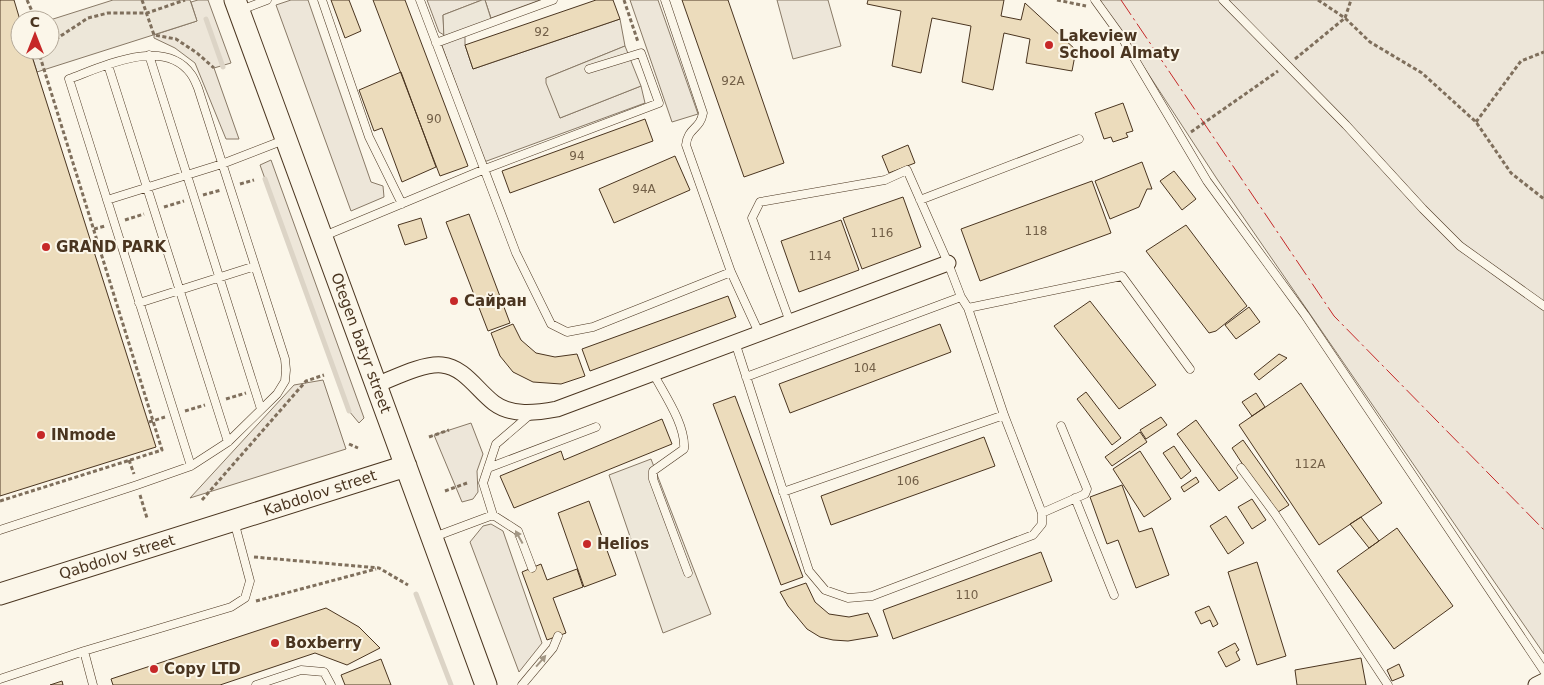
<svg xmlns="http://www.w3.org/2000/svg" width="1544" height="685" viewBox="0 0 1544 685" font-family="'DejaVu Sans',sans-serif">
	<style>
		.green { fill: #ede6d9; stroke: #887966 }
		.parking { fill: #ede7d9; stroke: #887966 }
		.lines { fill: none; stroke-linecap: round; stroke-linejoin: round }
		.stream { stroke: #dcd4c6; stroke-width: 5 }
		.building { fill: #ecdcbc; stroke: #4a3520 }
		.lane-casing { stroke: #4a3520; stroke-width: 9 }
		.street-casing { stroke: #4a3520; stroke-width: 17 }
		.secondary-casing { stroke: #4a3520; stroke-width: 23 }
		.path { stroke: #7f6f5c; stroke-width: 3; stroke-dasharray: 4 2.5; stroke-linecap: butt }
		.lane { stroke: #fbf6e9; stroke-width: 8 }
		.street { stroke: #fbf6e9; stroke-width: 15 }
		.secondary { stroke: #fbf6e9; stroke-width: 21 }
		.power { stroke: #c62828; stroke-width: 1; stroke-dasharray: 18 4 2.5 4; stroke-linecap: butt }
		.oneway { fill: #a29684 }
		.poi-dot { fill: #c62828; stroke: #fbf6e9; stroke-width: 2 }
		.labels { text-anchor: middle; stroke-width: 4; stroke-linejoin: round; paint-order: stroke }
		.number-label { font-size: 12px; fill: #725f47 }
		.poi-label { font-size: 15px; font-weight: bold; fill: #4a3520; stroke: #fbf6e9; text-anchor: start }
		.street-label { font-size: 15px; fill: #4a3520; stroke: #fbf6e9 }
	</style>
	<rect width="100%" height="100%" fill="#fbf6e9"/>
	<path class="green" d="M 198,0 L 208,0 L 231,63 L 214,68 L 239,139 L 226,139 L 195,63 L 175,48 L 154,38 L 154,35 L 197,21 L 191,2 Z
		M 291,0 L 308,0 L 371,182 L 383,186 L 384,197 L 351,211 L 276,5 Z
		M 427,0 L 482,0 L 443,15 L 444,35 L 439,32 Z
		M 485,0 L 540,0 L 491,18 Z
		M 630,0 L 658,0 L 698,114 L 672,122 Z
		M 777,0 L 828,0 L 841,46 L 793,59 Z
		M 1100,0 L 1544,0 L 1544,654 L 1217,179 Z
		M 620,19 L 625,46 L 546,78 L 560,118 L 641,86 L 645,103 L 484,162 L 441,43 L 465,34 L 465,45 L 473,69 Z
		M 271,160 L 364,418 L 359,423 L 349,411 L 260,165 Z
		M 323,380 L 346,449 L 190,498 L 294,385 Z
		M 471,423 L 483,454 L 477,471 L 478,492 L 473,499 L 462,502 L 434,435 Z
		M 491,524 L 503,531 L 542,643 L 519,672 L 470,542 L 483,526 Z"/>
	<path class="parking" d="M 113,0 L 190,0 L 197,21 L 37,72 L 30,50 L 50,50 L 50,20 Z
		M 482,0 L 485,0 L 492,22 L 444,40 L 443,15 Z
		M 625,46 L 641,86 L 560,118 L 546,83 L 546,78 Z
		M 651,459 L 711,614 L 663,633 L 609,475 Z"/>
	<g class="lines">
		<path class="stream" d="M 206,19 L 223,67
			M 265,179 L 349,411
			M 416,594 L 451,685"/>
	</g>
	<path class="building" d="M 0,0 L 14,0 L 20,20 L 20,50 L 30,50 L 156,447 L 0,496 Z
		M 331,0 L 349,0 L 361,31 L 345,38 Z
		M 373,0 L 405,0 L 468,166 L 440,176 Z
		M 596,0 L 613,0 L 620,19 L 473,69 L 465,45 Z
		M 682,0 L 728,0 L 784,163 L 744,177 Z
		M 868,0 L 1004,0 L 1001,16 L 1021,20 L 1025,3 L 1076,50 L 1072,71 L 1026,63 L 1030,39 L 1004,33 L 993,90 L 962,82 L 971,26 L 932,18 L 921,73 L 892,66 L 901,11 L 867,4 Z
		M 401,72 L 436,167 L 402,182 L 382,128 L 374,131 L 359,90 Z
		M 1123,103 L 1133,131 L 1126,133 L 1128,137 L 1113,142 L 1111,137 L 1104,139 L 1095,113 Z
		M 645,119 L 653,141 L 510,193 L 502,171 Z
		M 908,145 L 915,163 L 889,173 L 882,156 Z
		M 675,156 L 690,190 L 614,223 L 599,189 Z
		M 1142,162 L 1152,189 L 1147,189 L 1139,207 L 1110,219 L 1095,181 Z
		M 1174,171 L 1196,199 L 1182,210 L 1160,181 Z
		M 1092,181 L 1111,233 L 980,281 L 961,229 Z
		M 903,197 L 921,247 L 862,269 L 843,218 Z
		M 469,214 L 510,323 L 488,331 L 446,222 Z
		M 421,218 L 427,238 L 405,245 L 398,225 Z
		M 841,220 L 859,270 L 799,292 L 781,241 Z
		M 1186,225 L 1247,306 L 1216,331 L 1209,333 L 1146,251 Z
		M 728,296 L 736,317 L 590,371 L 582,349 Z
		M 1090,301 L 1156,385 L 1119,409 L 1054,326 Z
		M 1249,307 L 1260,322 L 1236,339 L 1225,325 Z
		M 513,324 L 521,340 L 536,353 L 555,357 L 577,354 L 585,376 L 561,384 L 533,382 L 513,372 L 500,356 L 491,333 Z
		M 940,324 L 951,352 L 790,413 L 779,384 Z
		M 1279,354 L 1287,358 L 1259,380 L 1254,374 Z
		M 1301,383 L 1382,503 L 1319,545 L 1239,425 Z
		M 1086,392 L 1121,438 L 1112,445 L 1077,399 Z
		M 1256,393 L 1265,407 L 1252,416 L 1242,402 Z
		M 735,396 L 803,577 L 781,585 L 713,404 Z
		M 1161,417 L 1167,425 L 1146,439 L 1140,430 Z
		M 662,419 L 672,444 L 514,508 L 500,476 L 561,451 L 564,460 Z
		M 1196,420 L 1238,478 L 1219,491 L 1177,434 Z
		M 1140,432 L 1147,442 L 1112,466 L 1105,457 Z
		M 984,437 L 995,466 L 831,525 L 821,496 Z
		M 1243,440 L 1289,505 L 1275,514 L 1232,448 Z
		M 1174,446 L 1191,471 L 1181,479 L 1163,453 Z
		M 1140,451 L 1171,499 L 1144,517 L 1113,469 Z
		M 1196,477 L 1199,482 L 1184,492 L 1181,487 Z
		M 1122,485 L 1139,532 L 1152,528 L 1169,575 L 1136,588 L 1118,540 L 1107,544 L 1090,497 Z
		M 1252,499 L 1266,520 L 1252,529 L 1238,507 Z
		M 589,501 L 616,575 L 584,587 L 558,513 Z
		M 1226,516 L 1244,543 L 1228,554 L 1210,526 Z
		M 1361,517 L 1379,541 L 1369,548 L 1350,524 Z
		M 1397,528 L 1453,606 L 1394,649 L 1337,571 Z
		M 1041,552 L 1052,581 L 893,639 L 883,610 Z
		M 1257,562 L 1286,656 L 1257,665 L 1228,572 Z
		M 541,564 L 547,580 L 577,569 L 583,587 L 553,598 L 566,633 L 547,640 L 522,572 Z
		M 806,583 L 815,602 L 829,614 L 849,617 L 868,613 L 878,636 L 848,641 L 833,640 L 820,637 L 807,629 L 788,606 L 780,592 Z
		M 1209,606 L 1218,624 L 1213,627 L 1210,620 L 1201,624 L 1195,612 Z
		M 326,608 L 359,627 L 380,648 L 347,665 L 315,653 L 220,685 L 113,685 L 111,679 Z
		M 1235,643 L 1239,650 L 1236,652 L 1240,660 L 1226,667 L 1218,652 Z
		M 1361,658 L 1366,685 L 1297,685 L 1295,670 Z
		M 381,659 L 391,685 L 345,685 L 341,675 Z
		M 1399,664 L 1404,676 L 1392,681 L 1387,670 Z
		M 62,681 L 63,685 L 50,685 Z"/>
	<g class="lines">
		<defs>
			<path id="lane" d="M 322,0 L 369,137 L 402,204
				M 420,0 L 516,253 L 551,324 L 567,332 L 593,327 L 731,272
				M 665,0 L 703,113 C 700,130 688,127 686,145 L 731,272 L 759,333
				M 1095,0 L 1121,36 L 1207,181 L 1305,315 L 1544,671
				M 1223,0 L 1346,125 L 1423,209 L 1460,246 L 1544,306
				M 241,10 L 267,0
				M 436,43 L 553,0
				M 149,55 L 261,409
				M 108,65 L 228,442
				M 107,200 L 222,164 L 284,140
				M 920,200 L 1079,139
				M 324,236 L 485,169 L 659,103 L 641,53 L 589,69
				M 139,303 L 255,266
				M 968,308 L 1122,276 L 1190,369
				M 735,342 L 809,571 L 825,590 L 848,598 L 872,596 L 1033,535 L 1042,524 L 1042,513 L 1004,415 L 968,308 L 961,297 L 948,263 L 907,170 L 885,180 L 760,202 L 752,218 L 790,322
				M 653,373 C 664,394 686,425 684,449 L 653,471 L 653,479 L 688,573
				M 746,377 L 961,297
				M 532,413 L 496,444 L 483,483 L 493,515 L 518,531 L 532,568
				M 488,468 L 596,427
				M 1241,468 L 1275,514 L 1388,685
				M 783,492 L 1004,415
				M 1075,498 L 1114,595
				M 1042,513 L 1085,494 L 1087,489 L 1061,426
				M 0,530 L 137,485 L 191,466 L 228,442 L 277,394 L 285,381 L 286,370 L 285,359 L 198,88 C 196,83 194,78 191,74 C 164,36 102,67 69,79 L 191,466
				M 434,537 L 493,515
				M 84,651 L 93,685
				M 0,679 L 84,651 L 231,607 L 245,598 L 250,581 L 234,521
				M 256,685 L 301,670 L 324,672 L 331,685
				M 522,685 L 553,648 L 558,636"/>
			<path id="street" d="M 376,385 C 394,378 423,363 442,365 C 464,367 477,390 494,403 C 511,416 536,413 557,409 L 948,263
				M 1536,685 L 1544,681"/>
			<path id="secondary" d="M 235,0 L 486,685
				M 0,594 L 406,466"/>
		</defs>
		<use href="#lane" class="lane-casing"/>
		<use href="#street" class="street-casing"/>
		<use href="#secondary" class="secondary-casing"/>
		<path class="path" d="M 27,0 L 36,20
			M 142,0 L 154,35 L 176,39 L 197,53 L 214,68
			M 624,0 L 638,42
			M 1057,0 L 1086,6
			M 1318,0 L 1345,18 L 1351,0
			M 50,43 L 88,18 L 108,13 L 147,13 L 185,0
			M 30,51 L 32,50
			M 1295,59 L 1345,18 L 1370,42 L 1422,73 L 1476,122 L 1511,173 L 1544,199
			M 1476,122 L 1521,61 L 1544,52
			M 1191,132 L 1278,71
			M 240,184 L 254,180
			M 203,195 L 221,190
			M 164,207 L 184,201
			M 125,220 L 144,214
			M 94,229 L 105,226
			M 226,399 L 246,393
			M 185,411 L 205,405
			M 149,422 L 165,417
			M 429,437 L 449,430
			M 349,444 L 358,448
			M 129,460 L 134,474
			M 445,491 L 467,483
			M 140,495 L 147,518
			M 202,500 L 306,381 L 324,375
			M 0,501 L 162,450 L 38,50
			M 254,557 L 379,568 L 408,585
			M 256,601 L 376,569"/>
		<use href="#lane" class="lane"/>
		<use href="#street" class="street"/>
		<use href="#secondary" class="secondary"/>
		<path class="power" d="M 1121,0 L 1334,316 L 1544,530"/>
	</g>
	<defs><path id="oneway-solid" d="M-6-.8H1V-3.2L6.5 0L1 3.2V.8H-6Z" transform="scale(1.25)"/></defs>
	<g class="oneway">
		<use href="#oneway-solid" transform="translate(519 537) rotate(-119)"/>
		<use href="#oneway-solid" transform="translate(541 661) rotate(-49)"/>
	</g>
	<g class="poi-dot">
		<circle cx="1049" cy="45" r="5"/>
		<circle cx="46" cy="247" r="5"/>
		<circle cx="454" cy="301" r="5"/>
		<circle cx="41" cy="435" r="5"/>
		<circle cx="587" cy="544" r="5"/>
		<circle cx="275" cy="643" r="5"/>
		<circle cx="154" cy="669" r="5"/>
	</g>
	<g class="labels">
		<g class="number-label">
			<text x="542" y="36">92</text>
			<text x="733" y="85">92А</text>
			<text x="434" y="123">90</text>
			<text x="577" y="160">94</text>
			<text x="644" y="193">94А</text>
			<text x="1036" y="235">118</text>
			<text x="882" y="237">116</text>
			<text x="820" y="260">114</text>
			<text x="865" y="372">104</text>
			<text x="1310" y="468">112А</text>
			<text x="908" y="485">106</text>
			<text x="967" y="599">110</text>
		</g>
		<g class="poi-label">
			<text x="1059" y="41">Lakeview<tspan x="1059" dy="17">School Almaty</tspan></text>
			<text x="56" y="252">GRAND PARK</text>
			<text x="464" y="306">Сайран</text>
			<text x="51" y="440">INmode</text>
			<text x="597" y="549">Helios</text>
			<text x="285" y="648">Boxberry</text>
			<text x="164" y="674">Copy LTD</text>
		</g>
		<g class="street-label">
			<text transform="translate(361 343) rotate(70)" y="5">Otegen batyr street</text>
			<text transform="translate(320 493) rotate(-18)" y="5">Kabdolov street</text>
			<text transform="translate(117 557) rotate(-17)" y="5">Qabdolov street</text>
		</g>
	</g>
	<g transform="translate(35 35)"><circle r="24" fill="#fbf6e9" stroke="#b4a999"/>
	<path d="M0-4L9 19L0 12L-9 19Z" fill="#c62828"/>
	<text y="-8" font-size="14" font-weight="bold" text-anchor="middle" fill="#4a3520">С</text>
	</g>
</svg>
